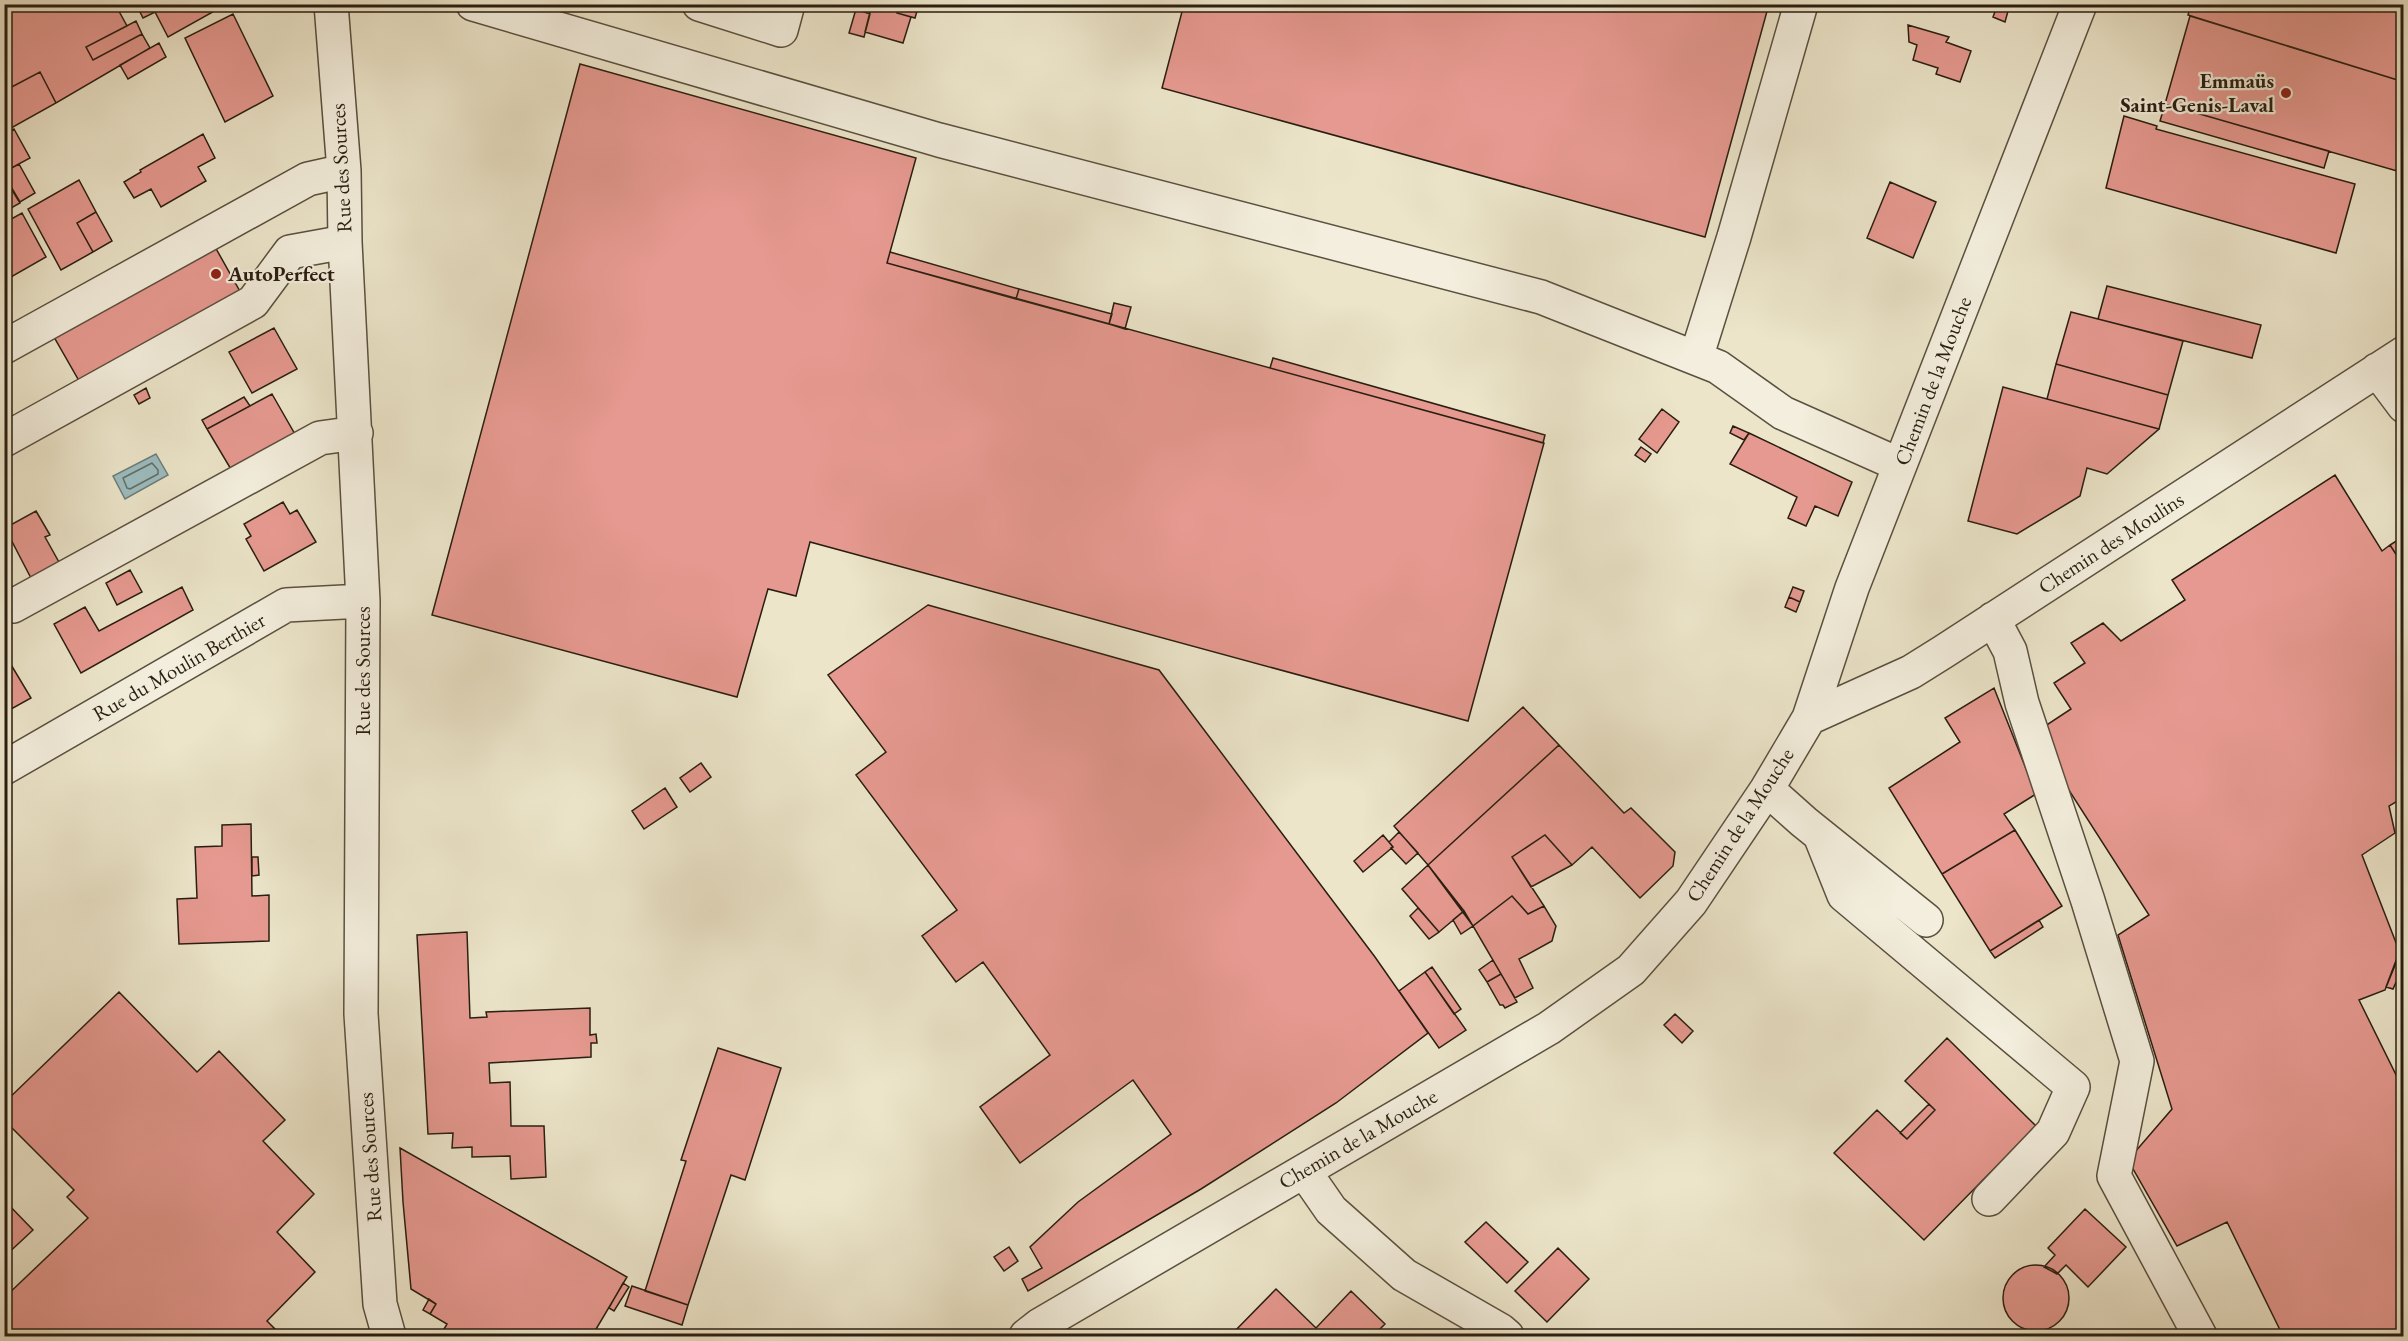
<svg xmlns="http://www.w3.org/2000/svg" width="2408" height="1341" viewBox="0 0 2408 1341" font-family="'EB Garamond',serif">
	<style>
		.water { fill: #9cbdc0; stroke: #6e7d7a; stroke-width: 1.5 }
		.lines { fill: none; stroke-linecap: round; stroke-linejoin: round }
		.shore { stroke: #626e68; stroke-width: 1.5 }
		.building { fill: #e69990; stroke: #291e11; stroke-width: 1.5 }
		.minor-casing { stroke: #5a503f; stroke-width: 36 }
		.minor { stroke: #f3eedd; stroke-width: 33 }
		.poi-dot { fill: #8f2418; stroke: #f3eedd; stroke-width: 2 }
		.labels { text-anchor: middle; stroke-width: 4.5; stroke-linejoin: round; paint-order: stroke }
		.poi-label { font-size: 21px; font-weight: bold; fill: #291e11; stroke: #f3eedd; text-anchor: end }
		.street-label { font-size: 21px; fill: #291e11; stroke: #f3eedd }
	</style>
	<rect width="100%" height="100%" fill="#ece5ca"/>
	<filter id="stains"><feTurbulence type="fractalNoise" baseFrequency=".00333" numOctaves="4"/><feColorMatrix values="0 0 0 0 .2 0 0 0 0 .09 0 0 0 0 .02 0 0 0 .5 -.17"/></filter>
	<radialGradient id="worn" r=".72"><stop offset=".6" stop-color="#630" stop-opacity="0"/><stop offset="1" stop-color="#630" stop-opacity=".3"/></radialGradient>
	<path class="water" d="M 156,454 L 168,475 L 125,499 L 113,476 Z"/>
	<g class="lines">
		<path class="shore" d="M 152,463 L 158,470 L 158,474 L 130,489 L 127,488 L 123,478 Z"/>
	</g>
	<path class="building" d="M 4,4 L 115,4 L 127,26 L 86,47 L 93,60 L 142,34 L 150,48 L 56,103 L 40,72 L 4,91 Z
		M 136,4 L 227,4 L 168,37 L 155,12 L 143,18 Z
		M 872,4 L 899,4 L 897,13 L 911,17 L 903,43 L 865,32 Z
		M 899,4 L 919,4 L 915,18 L 897,13 Z
		M 1184,4 L 1769,4 L 1705,237 L 1162,88 Z
		M 1982,4 L 2010,4 L 2005,22 L 1993,17 L 1996,9 Z
		M 2191,4 L 2404,4 L 2404,82 L 2188,15 Z
		M 856,9 L 870,14 L 864,37 L 849,33 Z
		M 233,14 L 273,96 L 225,122 L 185,38 Z
		M 2190,16 L 2404,82 L 2404,173 L 2165,104 Z
		M 136,21 L 142,34 L 93,60 L 86,47 Z
		M 1908,25 L 1949,37 L 1946,42 L 1971,51 L 1960,82 L 1936,74 L 1938,68 L 1913,60 L 1917,45 L 1909,42 Z
		M 159,43 L 166,57 L 128,79 L 120,65 Z
		M 580,64 L 916,158 L 887,263 L 1544,443 L 1468,721 L 810,542 L 796,596 L 768,589 L 737,697 L 432,615 Z
		M 40,72 L 56,103 L 4,132 L 4,91 Z
		M 2165,104 L 2329,151 L 2324,168 L 2160,121 Z
		M 2124,116 L 2157,126 L 2156,129 L 2355,184 L 2336,253 L 2106,188 Z
		M 14,129 L 30,158 L 4,172 L 4,134 Z
		M 203,134 L 215,158 L 198,167 L 206,181 L 161,207 L 151,189 L 134,198 L 124,182 L 141,172 L 140,170 Z
		M 19,164 L 35,193 L 20,202 L 4,175 L 4,172 Z
		M 4,177 L 20,203 L 4,212 Z
		M 79,180 L 96,212 L 77,223 L 93,252 L 61,270 L 28,209 Z
		M 1890,182 L 1936,202 L 1913,258 L 1867,238 Z
		M 96,212 L 112,241 L 93,252 L 77,223 Z
		M 22,213 L 46,257 L 4,281 L 4,223 Z
		M 214,245 L 242,295 L 82,386 L 54,337 Z
		M 890,252 L 1019,289 L 1016,299 L 887,263 Z
		M 2107,286 L 2261,325 L 2252,358 L 2098,319 Z
		M 1019,289 L 1112,314 L 1109,324 L 1016,299 Z
		M 1114,303 L 1131,307 L 1125,329 L 1109,324 Z
		M 2071,312 L 2183,341 L 2168,395 L 2056,364 Z
		M 274,328 L 297,369 L 252,393 L 229,352 Z
		M 1273,358 L 1545,435 L 1543,443 L 1270,368 Z
		M 2056,364 L 2168,395 L 2159,429 L 2047,399 Z
		M 2003,387 L 2047,399 L 2159,429 L 2107,474 L 2087,468 L 2080,496 L 2017,534 L 1968,521 Z
		M 146,388 L 150,398 L 139,404 L 134,395 Z
		M 272,394 L 296,436 L 232,471 L 207,429 Z
		M 244,397 L 250,406 L 207,429 L 202,420 Z
		M 1662,409 L 1679,422 L 1657,453 L 1639,439 Z
		M 1733,426 L 1749,433 L 1744,440 L 1730,433 Z
		M 1749,433 L 1852,482 L 1838,516 L 1815,506 L 1806,526 L 1788,518 L 1797,497 L 1730,464 Z
		M 1641,447 L 1651,454 L 1645,462 L 1635,455 Z
		M 2335,475 L 2382,551 L 2390,545 L 2401,562 L 2404,560 L 2404,797 L 2389,806 L 2395,833 L 2362,855 L 2400,953 L 2385,990 L 2359,1000 L 2404,1091 L 2404,1336 L 2283,1336 L 2227,1222 L 2177,1246 L 2128,1160 L 2172,1109 L 2118,935 L 2149,915 L 2063,781 L 2042,728 L 2071,709 L 2054,683 L 2085,663 L 2071,643 L 2103,623 L 2121,641 L 2185,600 L 2172,580 Z
		M 283,502 L 290,514 L 297,510 L 316,542 L 264,571 L 246,539 L 251,536 L 244,524 Z
		M 36,511 L 50,535 L 45,537 L 60,564 L 32,580 L 5,528 Z
		M 2404,536 L 2404,560 L 2401,562 L 2390,545 Z
		M 130,570 L 142,592 L 117,605 L 106,583 Z
		M 182,587 L 193,610 L 81,673 L 54,624 L 85,607 L 99,631 Z
		M 1793,587 L 1804,591 L 1800,602 L 1789,597 Z
		M 1789,597 L 1800,602 L 1796,612 L 1785,607 Z
		M 928,605 L 1159,670 L 1375,957 L 1428,1033 L 1336,1103 L 1201,1189 L 1028,1291 L 1022,1279 L 1042,1268 L 1030,1247 L 1078,1202 L 1171,1134 L 1133,1080 L 1020,1163 L 980,1107 L 1050,1055 L 983,962 L 956,982 L 922,936 L 957,910 L 856,775 L 886,752 L 828,675 Z
		M 4,653 L 31,698 L 4,713 Z
		M 1994,688 L 2036,794 L 2004,814 L 2015,830 L 1942,874 L 1889,788 L 1960,742 L 1945,718 Z
		M 1523,707 L 1559,745 L 1428,865 L 1394,826 Z
		M 1559,745 L 1624,813 L 1631,808 L 1675,852 L 1673,866 L 1640,898 L 1592,847 L 1572,865 L 1545,835 L 1512,857 L 1544,906 L 1528,914 L 1512,896 L 1473,926 L 1428,865 Z
		M 701,763 L 711,777 L 690,792 L 680,778 Z
		M 665,788 L 677,807 L 644,829 L 632,811 Z
		M 251,824 L 252,896 L 269,895 L 269,941 L 179,944 L 177,899 L 197,898 L 195,847 L 222,846 L 222,825 Z
		M 2015,830 L 2062,906 L 1990,951 L 1942,874 Z
		M 1399,832 L 1418,853 L 1406,864 L 1391,848 L 1393,847 L 1389,842 Z
		M 1383,835 L 1393,847 L 1363,872 L 1354,861 Z
		M 1545,835 L 1572,865 L 1531,887 L 1512,857 Z
		M 252,857 L 258,857 L 259,875 L 252,876 Z
		M 1428,865 L 1464,911 L 1439,932 L 1402,889 Z
		M 1512,896 L 1528,914 L 1544,906 L 1556,926 L 1552,941 L 1519,959 L 1533,988 L 1515,998 L 1473,926 Z
		M 1418,908 L 1439,932 L 1429,939 L 1410,916 Z
		M 1464,911 L 1473,926 L 1461,934 L 1453,920 Z
		M 2039,920 L 2043,927 L 1995,958 L 1990,951 Z
		M 467,932 L 470,1018 L 487,1017 L 486,1012 L 590,1008 L 590,1035 L 596,1034 L 597,1043 L 591,1043 L 591,1057 L 489,1063 L 490,1083 L 510,1082 L 511,1126 L 544,1126 L 546,1177 L 511,1179 L 510,1156 L 472,1157 L 472,1147 L 452,1148 L 453,1133 L 428,1134 L 417,935 Z
		M 2397,958 L 2404,960 L 2404,964 L 2393,989 L 2386,987 Z
		M 1493,960 L 1501,974 L 1487,982 L 1479,970 Z
		M 1432,967 L 1461,1009 L 1454,1014 L 1425,972 Z
		M 1425,972 L 1466,1030 L 1439,1048 L 1399,991 Z
		M 1501,974 L 1517,1002 L 1505,1008 L 1503,1005 L 1500,1005 L 1487,982 Z
		M 119,992 L 197,1072 L 219,1051 L 285,1120 L 263,1141 L 314,1194 L 277,1232 L 315,1272 L 267,1321 L 282,1336 L 4,1336 L 4,1298 L 88,1218 L 67,1197 L 74,1190 L 4,1120 L 4,1103 Z
		M 1675,1014 L 1693,1031 L 1682,1043 L 1664,1025 Z
		M 1947,1038 L 2036,1126 L 1924,1240 L 1834,1153 L 1877,1110 L 1907,1139 L 1935,1110 L 1905,1081 Z
		M 718,1048 L 781,1068 L 745,1180 L 731,1175 L 688,1305 L 645,1291 L 686,1161 L 681,1160 Z
		M 1929,1104 L 1935,1110 L 1907,1139 L 1900,1133 Z
		M 400,1148 L 627,1277 L 592,1336 L 440,1336 L 447,1324 L 430,1314 L 436,1304 L 411,1289 L 403,1202 Z
		M 4,1200 L 33,1230 L 4,1257 Z
		M 2085,1209 L 2126,1247 L 2088,1287 L 2066,1265 L 2057,1274 L 2044,1267 L 2055,1255 L 2048,1248 Z
		M 1486,1222 L 1528,1262 L 1507,1283 L 1465,1242 Z
		M 1009,1247 L 1018,1261 L 1004,1271 L 994,1257 Z
		M 1558,1248 L 1589,1279 L 1547,1322 L 1515,1291 Z
		M2003 1298a33 33 0 1 1 66 0a33 33 0 1 1-66 0Z
		M 623,1283 L 629,1287 L 614,1311 L 609,1308 Z
		M 632,1286 L 688,1305 L 682,1325 L 625,1306 Z
		M 1276,1289 L 1316,1328 L 1351,1291 L 1385,1324 L 1373,1336 L 1230,1336 Z
		M 429,1299 L 436,1304 L 430,1314 L 423,1310 Z"/>
	<g class="lines">
		<defs>
			<path id="minor" d="M 331,4 L 344,171 L 345,242 L 363,601 L 361,1014 L 380,1304 L 389,1336
				M 473,4 L 939,140 L 1541,297 L 1718,367 L 1783,413 L 1900,465
				M 699,4 L 781,30 L 788,4
				M 4,347 L 308,179 L 344,171
				M 1696,358 L 1734,237 L 1801,4
				M 2377,370 L 2404,406
				M 4,440 L 253,302 L 290,252 L 345,242
				M 13,606 L 320,438 L 356,433
				M 1993,619 L 2010,651 L 2022,703 L 2088,901 L 2137,1061 L 2114,1176 L 2200,1336
				M 1809,718 L 1911,672 L 1943,652 L 2404,353
				M 4,768 L 286,605 L 363,601
				M 1767,789 L 1804,822 L 1926,920
				M 1820,835 L 1844,895 L 2073,1087 L 2053,1132 L 1989,1199
				M 1304,1171 L 1331,1210 L 1404,1275 L 1500,1330 L 1507,1336
				M 1026,1336 L 1040,1325 L 1549,1028 L 1631,970 L 1691,902 L 1767,789 L 1809,718 L 1852,588 L 2080,4"/>
		</defs>
		<use href="#minor" class="minor-casing"/>
		<use href="#minor" class="minor"/>
	</g>
	<g class="poi-dot">
		<circle cx="2286" cy="93" r="6"/>
		<circle cx="216" cy="274" r="6"/>
	</g>
	<g class="labels">
		<g class="poi-label">
			<text x="2274" y="88">Emmaüs<tspan x="2274" dy="24">Saint-Genis-Laval</tspan></text>
			<text x="228" y="281" text-anchor="start">AutoPerfect</text>
		</g>
		<g class="street-label">
			<text transform="translate(341 168) rotate(-93)" y="7">Rue des Sources</text>
			<text transform="translate(1933 381) rotate(-69)" y="7">Chemin de la Mouche</text>
			<text transform="translate(2111 543) rotate(-33)" y="7">Chemin des Moulins</text>
			<text transform="translate(179 667) rotate(-30)" y="7">Rue du Moulin Berthier</text>
			<text transform="translate(363 671) rotate(-90)" y="7">Rue des Sources</text>
			<text transform="translate(1740 825) rotate(-57)" y="7">Chemin de la Mouche</text>
			<text transform="translate(1358 1139) rotate(-30)" y="7">Chemin de la Mouche</text>
			<text transform="translate(370 1157) rotate(-94)" y="7">Rue des Sources</text>
		</g>
	</g>
	<rect width="2408" height="1341" fill="none" stroke="#ece5ca" stroke-width="24"/>
	<rect x="6" y="6" width="2396" height="1329" fill="none" stroke="#291e11" stroke-width="3"/>
	<rect x="12" y="12" width="2384" height="1317" fill="none" stroke="#291e11" stroke-width="1.5"/>
	<rect width="100%" height="100%" filter="url(#stains)"/>
	<rect width="100%" height="100%" fill="url(#worn)"/>
</svg>
